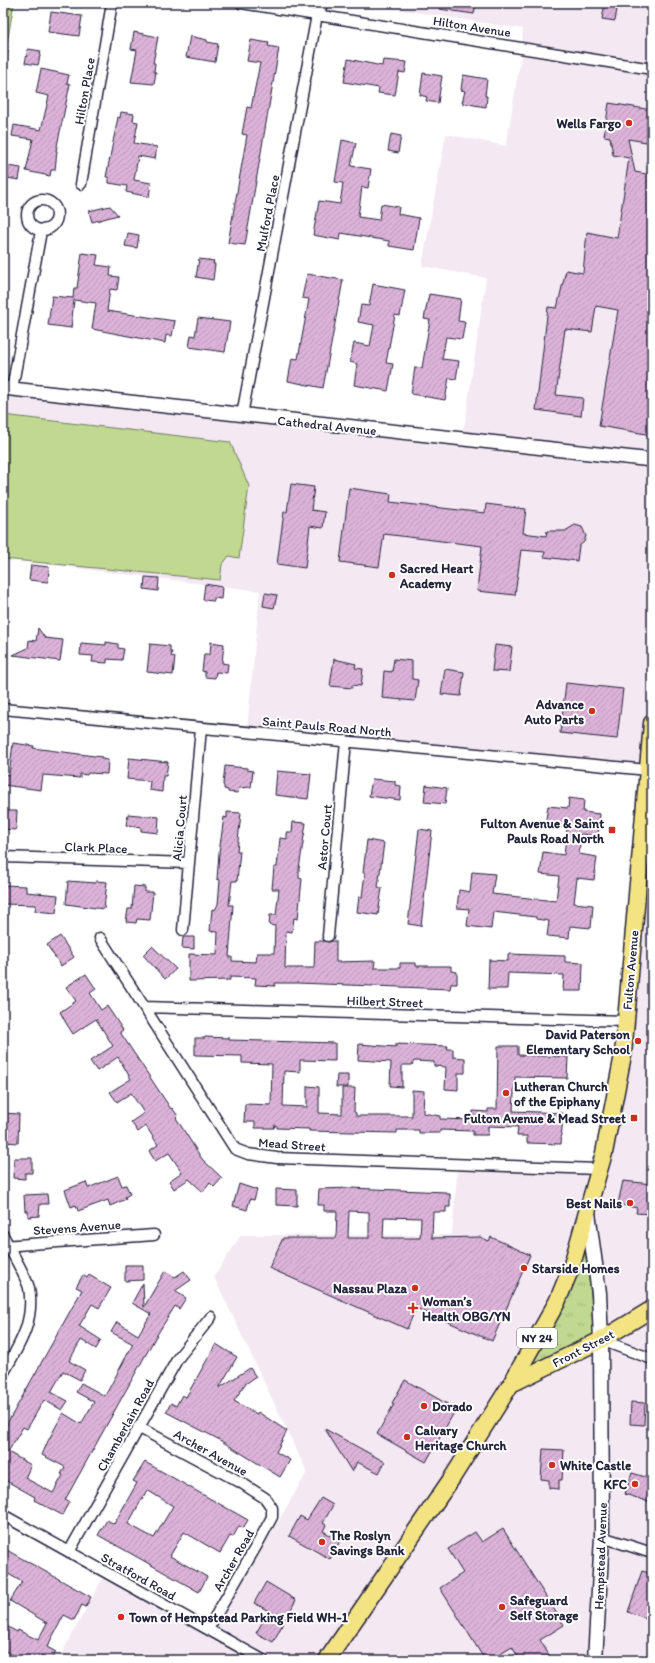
<svg xmlns="http://www.w3.org/2000/svg" width="655" height="1663" viewBox="0 0 655 1663" font-family="Itim,sans-serif">
	<style>
		.built { fill: #f4e8f3 }
		.park { fill: url(#park-tufts); stroke: #717d65 }
		.pitch { fill: #c0d88f; stroke: #717d65 }
		.building { fill: url(#building-hatch); stroke: #22223b; fill-rule: evenodd }
		.lines { fill: none; stroke-linecap: round; stroke-linejoin: round }
		.minor-casing { stroke: #22223b; stroke-width: 13 }
		.tertiary-casing { stroke: #22223b; stroke-width: 16 }
		.secondary-casing { stroke: #22223b; stroke-width: 17 }
		.primary-casing { stroke: #22223b; stroke-width: 19 }
		.minor { stroke: #fff; stroke-width: 10 }
		.tertiary { stroke: #fff; stroke-width: 13 }
		.secondary { stroke: #fff; stroke-width: 14 }
		.primary { stroke: #f4e382; stroke-width: 16 }
		.poi-dot { fill: #c8321e; stroke: #fff; stroke-width: 1.5 }
		.labels { text-anchor: middle; stroke-width: 4; stroke-linejoin: round; paint-order: stroke }
		.shield { fill: #fff; stroke: #646476; stroke-width: 1 }
		.shield-label { font-size: 12px; font-weight: bold; fill: #22223b }
		.street-label { font-size: 13px; fill: #22223b; stroke: #fff }
		.poi-label { font-size: 13px; font-weight: bold; fill: #22223b; stroke: #fff; text-anchor: start }
	</style>
	<defs>
		<pattern id="park-tufts" width="24" height="20" patternUnits="userSpaceOnUse"><rect width="24" height="20" fill="#c0d88f"/><path d="M3 7l-1-3M5 7V3M7 7l1-3M15 17l-1-3M17 17v-4M19 17l1-3" fill="none" stroke="#a5b97c"/></pattern>
		<pattern id="building-hatch" width="6" height="6" patternUnits="userSpaceOnUse"><rect width="6" height="6" fill="#dcb2d8"/><path d="M-1 1l2-2M0 6l6-6M5 7l2-2" fill="none" stroke="#bc99ba"/></pattern>
	</defs>
	<rect width="100%" height="100%" fill="#fff"/>
	<filter id="ink" filterUnits="userSpaceOnUse"><feTurbulence type="fractalNoise" baseFrequency=".025" numOctaves="2"/><feDisplacementMap in="SourceGraphic" scale="8" xChannelSelector="R" yChannelSelector="G"/><feConvolveMatrix kernelMatrix="1 2 1 2 8 2 1 2 1" color-interpolation-filters="sRGB"/></filter>
	<g filter="url(#ink)">
		<path class="built" d="M 356,3 L 652,3 L 652,1660 L 58,1660 L 103,1578 L 211,1637 L 307,1472 L 214,1277 L 241,1235 L 452,1235 L 458,1162 L 600,1168 L 613,1112 L 651,770 L 247,729 L 260,591 L 3,559 L 3,394 L 456,443 L 465,423 L 486,278 L 422,266 L 446,134 L 506,146 L 521,56 L 523,29 Z"/>
		<path class="park" d="M 585,1249 L 596,1334 L 532,1364 L 571,1283 Z"/>
		<path class="pitch" d="M 3,3 L 14,3 L 7,43 L 3,43 Z
			M 3,51 L 8,51 L 3,102 Z
			M 3,415 L 230,442 L 249,486 L 239,558 L 229,556 L 222,565 L 220,580 L 3,559 Z"/>
		<path class="building" d="M 439,3 L 476,3 L 474,14 L 439,9 Z
			M 605,3 L 618,3 L 615,21 L 602,19 Z
			M 51,12 L 82,16 L 79,36 L 48,32 Z
			M 134,32 L 158,37 L 153,63 L 155,63 L 154,72 L 156,72 L 154,84 L 131,82 L 137,50 L 131,49 Z
			M 190,36 L 207,40 L 207,42 L 218,44 L 215,62 L 186,57 Z
			M 251,40 L 269,43 L 268,46 L 279,48 L 245,245 L 228,243 L 247,135 L 242,134 L 247,107 L 251,108 L 260,63 L 247,61 Z
			M 28,49 L 41,51 L 38,65 L 25,63 Z
			M 348,59 L 382,66 L 383,60 L 407,62 L 405,73 L 399,72 L 395,95 L 378,93 L 379,88 L 344,82 Z
			M 41,69 L 69,75 L 67,83 L 70,84 L 56,151 L 57,151 L 55,170 L 51,170 L 50,176 L 26,171 L 33,139 L 12,136 L 14,125 L 41,130 L 49,96 L 36,93 Z
			M 423,73 L 442,76 L 438,103 L 426,101 L 427,97 L 420,95 Z
			M 463,75 L 487,79 L 485,96 L 487,96 L 486,107 L 462,103 L 465,91 L 461,90 Z
			M 609,103 L 652,110 L 652,143 L 628,139 L 635,172 L 652,175 L 652,435 L 599,426 L 618,310 L 596,306 L 592,332 L 565,329 L 556,395 L 583,398 L 581,416 L 536,410 L 548,307 L 557,308 L 566,270 L 583,273 L 587,232 L 617,238 L 629,158 L 613,155 L 610,137 L 604,136 Z
			M 121,112 L 134,114 L 133,121 L 138,122 L 134,143 L 157,147 L 155,159 L 138,156 L 134,180 L 151,183 L 149,197 L 126,192 L 127,186 L 109,183 L 109,177 L 106,177 L 118,117 L 120,118 Z
			M 391,134 L 401,136 L 398,153 L 388,151 Z
			M 342,140 L 356,143 L 351,166 L 371,169 L 368,188 L 362,187 L 358,217 L 379,220 L 381,204 L 399,207 L 398,214 L 419,218 L 414,250 L 389,246 L 389,241 L 341,233 L 340,240 L 313,235 L 319,201 L 340,204 L 343,183 L 335,182 Z
			M 8,166 L 21,168 L 19,180 L 7,178 Z
			M 110,206 L 118,215 L 92,222 L 89,211 Z
			M 128,233 L 139,235 L 137,248 L 125,246 Z
			M 82,253 L 98,255 L 96,265 L 111,267 L 110,276 L 119,277 L 117,290 L 110,289 L 107,311 L 175,321 L 172,336 L 166,335 L 165,343 L 92,329 L 96,303 L 74,300 L 71,328 L 48,325 L 52,296 L 73,298 L 74,288 L 77,288 Z
			M 199,259 L 214,261 L 213,264 L 215,264 L 213,280 L 196,277 Z
			M 307,274 L 343,280 L 323,388 L 288,381 L 292,358 L 298,359 L 309,299 L 302,298 Z
			M 373,284 L 405,290 L 400,316 L 395,315 L 386,363 L 393,364 L 388,391 L 354,385 L 357,364 L 350,362 L 354,343 L 370,346 L 374,325 L 358,322 L 361,305 L 369,306 Z
			M 429,294 L 461,299 L 458,321 L 465,322 L 462,339 L 446,337 L 442,359 L 459,361 L 456,379 L 449,378 L 445,400 L 411,394 L 415,367 L 422,368 L 430,320 L 424,319 Z
			M 198,318 L 230,322 L 225,352 L 189,347 L 191,335 L 195,336 Z
			M 291,484 L 314,487 L 311,510 L 325,512 L 323,528 L 310,526 L 305,568 L 277,564 L 284,512 L 287,512 Z
			M 349,488 L 391,494 L 390,502 L 485,513 L 486,504 L 526,509 L 523,533 L 546,536 L 547,531 L 565,531 L 575,525 L 582,527 L 586,536 L 584,542 L 579,546 L 577,561 L 544,557 L 545,552 L 521,550 L 515,595 L 477,591 L 482,546 L 384,534 L 379,567 L 340,562 Z
			M 31,565 L 49,567 L 48,582 L 29,580 Z
			M 145,577 L 159,578 L 158,591 L 144,589 Z
			M 205,584 L 222,587 L 221,599 L 214,598 L 214,601 L 203,600 Z
			M 265,593 L 277,595 L 274,608 L 263,606 Z
			M 38,628 L 45,638 L 63,640 L 60,661 L 13,655 L 28,648 L 29,640 L 36,641 Z
			M 106,642 L 118,644 L 118,648 L 124,649 L 122,660 L 107,659 L 107,663 L 92,662 L 93,656 L 80,655 L 81,643 L 106,645 Z
			M 211,642 L 224,644 L 222,663 L 228,664 L 227,673 L 216,672 L 215,678 L 205,677 L 205,672 L 202,671 L 204,654 L 210,654 Z
			M 150,644 L 170,646 L 170,652 L 172,652 L 171,656 L 175,657 L 173,675 L 147,672 Z
			M 495,645 L 512,647 L 509,672 L 492,671 Z
			M 334,659 L 356,664 L 355,668 L 363,669 L 361,686 L 352,685 L 352,688 L 330,686 Z
			M 394,659 L 412,661 L 412,679 L 418,680 L 415,701 L 382,698 L 384,671 L 392,672 Z
			M 445,669 L 464,672 L 461,696 L 441,694 Z
			M 566,683 L 623,689 L 617,739 L 560,733 Z
			M 13,743 L 34,746 L 33,748 L 102,757 L 102,759 L 108,760 L 107,774 L 88,773 L 87,775 L 80,774 L 80,778 L 43,775 L 41,790 L 3,785 L 3,774 L 9,775 Z
			M 129,758 L 168,762 L 166,776 L 163,776 L 162,792 L 149,790 L 150,781 L 127,779 Z
			M 225,766 L 247,768 L 247,770 L 253,771 L 251,787 L 239,788 L 238,793 L 228,792 L 228,790 L 224,789 L 224,786 L 223,785 Z
			M 277,771 L 311,774 L 308,799 L 275,795 Z
			M 372,779 L 395,781 L 395,785 L 401,786 L 400,800 L 369,796 Z
			M 426,785 L 447,788 L 445,804 L 424,802 Z
			M 569,798 L 584,800 L 583,812 L 600,814 L 598,836 L 581,834 L 579,854 L 597,857 L 594,880 L 577,878 L 574,903 L 593,905 L 591,928 L 570,926 L 569,938 L 547,936 L 549,921 L 536,919 L 536,917 L 493,912 L 491,929 L 467,926 L 469,909 L 457,908 L 459,890 L 470,892 L 472,872 L 495,874 L 492,894 L 556,901 L 559,876 L 540,874 L 543,852 L 564,855 L 567,828 L 545,826 L 548,806 L 568,808 Z
			M 3,811 L 17,811 L 16,830 L 3,829 Z
			M 227,812 L 241,813 L 237,851 L 240,851 L 237,881 L 232,881 L 229,905 L 233,905 L 229,957 L 232,957 L 232,961 L 256,962 L 257,953 L 274,953 L 275,926 L 269,925 L 270,915 L 276,915 L 279,889 L 272,889 L 274,867 L 277,867 L 280,838 L 287,839 L 287,832 L 292,832 L 293,822 L 306,823 L 299,869 L 299,878 L 302,879 L 298,919 L 294,918 L 292,932 L 286,931 L 285,968 L 314,968 L 315,941 L 336,941 L 336,962 L 375,961 L 374,968 L 400,968 L 400,963 L 416,963 L 416,966 L 451,966 L 451,971 L 457,972 L 457,984 L 451,984 L 450,989 L 298,983 L 275,983 L 275,986 L 255,985 L 256,978 L 230,977 L 230,980 L 189,981 L 189,954 L 217,955 L 218,932 L 210,931 L 212,909 L 215,910 L 218,904 L 220,880 L 217,879 L 219,853 L 224,817 L 227,818 Z
			M 128,814 L 159,817 L 158,833 L 141,831 L 141,827 L 126,825 Z
			M 419,829 L 432,831 L 421,926 L 408,924 Z
			M 367,840 L 384,843 L 378,887 L 382,888 L 378,915 L 357,912 L 359,897 L 362,897 L 365,873 L 363,873 Z
			M 68,881 L 96,883 L 96,881 L 107,882 L 104,909 L 66,904 Z
			M 3,885 L 26,886 L 26,892 L 58,895 L 56,913 L 35,911 L 36,905 L 3,904 Z
			M 134,886 L 145,887 L 145,892 L 153,892 L 150,920 L 137,919 L 136,923 L 126,922 L 128,909 L 132,909 Z
			M 60,936 L 74,957 L 61,966 L 47,945 Z
			M 183,937 L 194,937 L 194,949 L 182,948 Z
			M 152,946 L 176,969 L 165,979 L 143,955 Z
			M 508,954 L 565,956 L 565,962 L 583,963 L 582,991 L 563,991 L 564,975 L 508,973 L 507,989 L 488,989 L 489,960 L 508,961 Z
			M 86,974 L 96,989 L 90,993 L 101,1010 L 107,1006 L 123,1030 L 120,1032 L 171,1109 L 172,1108 L 178,1116 L 176,1118 L 202,1159 L 222,1178 L 214,1187 L 210,1183 L 203,1192 L 189,1179 L 174,1189 L 169,1181 L 182,1172 L 169,1153 L 155,1161 L 149,1151 L 158,1145 L 146,1126 L 138,1132 L 131,1122 L 144,1113 L 131,1093 L 117,1102 L 110,1092 L 131,1079 L 118,1057 L 97,1071 L 90,1061 L 113,1046 L 96,1019 L 73,1034 L 66,1023 L 60,1012 L 76,1001 L 66,987 Z
			M 205,1037 L 229,1038 L 229,1040 L 335,1043 L 335,1061 L 300,1060 L 300,1072 L 284,1071 L 283,1106 L 307,1107 L 307,1086 L 319,1087 L 319,1113 L 342,1114 L 342,1088 L 355,1088 L 354,1112 L 356,1113 L 356,1116 L 412,1116 L 412,1090 L 424,1091 L 423,1113 L 440,1116 L 440,1119 L 473,1120 L 473,1111 L 488,1112 L 488,1109 L 497,1109 L 498,1046 L 518,1046 L 518,1055 L 568,1057 L 567,1078 L 515,1077 L 513,1111 L 563,1113 L 561,1144 L 527,1143 L 527,1136 L 517,1136 L 518,1127 L 488,1126 L 488,1135 L 473,1135 L 473,1131 L 440,1130 L 440,1133 L 419,1133 L 419,1130 L 397,1130 L 397,1133 L 309,1131 L 309,1129 L 277,1128 L 277,1126 L 275,1125 L 274,1128 L 255,1128 L 255,1122 L 244,1122 L 245,1104 L 271,1105 L 272,1064 L 242,1063 L 242,1056 L 195,1055 L 195,1038 L 205,1038 Z
			M 359,1044 L 396,1047 L 396,1044 L 448,1046 L 447,1049 L 453,1049 L 453,1057 L 465,1058 L 465,1073 L 458,1073 L 458,1090 L 445,1089 L 446,1067 L 434,1066 L 434,1062 L 414,1061 L 412,1065 L 402,1065 L 402,1087 L 390,1086 L 391,1062 L 358,1060 Z
			M 337,1075 L 348,1075 L 348,1087 L 336,1087 Z
			M 3,1113 L 19,1114 L 18,1143 L 5,1142 Z
			M 14,1158 L 32,1158 L 32,1173 L 25,1173 L 25,1179 L 13,1178 Z
			M 118,1176 L 122,1186 L 126,1185 L 130,1194 L 125,1197 L 126,1199 L 110,1206 L 108,1200 L 78,1211 L 76,1205 L 71,1207 L 65,1190 L 86,1182 L 88,1188 Z
			M 623,1181 L 652,1184 L 652,1214 L 636,1213 L 637,1208 L 618,1204 Z
			M 239,1184 L 257,1190 L 254,1200 L 250,1199 L 247,1210 L 233,1206 Z
			M 351,1188 L 446,1192 L 446,1194 L 450,1194 L 450,1207 L 446,1207 L 446,1212 L 433,1212 L 432,1238 L 480,1237 L 489,1241 L 491,1237 L 530,1255 L 492,1341 L 416,1308 L 407,1329 L 269,1268 L 283,1238 L 336,1238 L 337,1211 L 324,1211 L 324,1205 L 318,1205 L 319,1189 ZM 349,1211 L 369,1212 L 369,1238 L 348,1238 ZM 384,1217 L 421,1218 L 420,1238 L 383,1238 Z
			M 276,1189 L 297,1190 L 297,1206 L 276,1205 Z
			M 47,1194 L 48,1204 L 40,1204 L 39,1216 L 28,1217 L 28,1211 L 25,1211 L 24,1195 Z
			M 125,1265 L 143,1265 L 143,1280 L 125,1281 Z
			M 165,1271 L 175,1277 L 184,1271 L 191,1280 L 175,1291 L 186,1298 L 179,1309 L 175,1306 L 155,1338 L 65,1500 L 69,1502 L 62,1515 L 34,1500 L 35,1497 L 3,1479 L 3,1431 L 82,1290 L 76,1287 L 83,1275 L 87,1278 L 89,1275 L 111,1288 L 99,1308 L 92,1304 L 79,1326 L 101,1340 L 96,1349 L 81,1340 L 69,1361 L 85,1370 L 80,1380 L 63,1371 L 51,1392 L 68,1401 L 62,1410 L 44,1400 L 27,1429 L 23,1427 L 8,1452 L 31,1465 L 25,1478 L 53,1493 L 63,1475 L 61,1474 L 65,1467 L 42,1455 L 48,1441 L 63,1413 L 81,1424 L 94,1402 L 76,1392 L 81,1383 L 105,1396 L 133,1344 L 111,1332 L 117,1322 L 138,1335 L 151,1314 L 132,1303 L 143,1283 L 144,1307 Z
			M 216,1344 L 237,1357 L 219,1388 L 250,1368 L 256,1377 L 245,1384 L 234,1401 L 257,1414 L 258,1412 L 287,1431 L 276,1452 L 290,1460 L 280,1477 L 218,1439 L 166,1412 L 171,1403 L 176,1406 L 182,1395 L 186,1397 Z
			M 405,1380 L 456,1409 L 426,1462 L 377,1434 L 394,1404 L 392,1403 Z
			M 631,1402 L 645,1403 L 644,1425 L 630,1424 Z
			M 325,1429 L 385,1462 L 379,1473 L 357,1462 L 352,1472 Z
			M 543,1449 L 564,1450 L 562,1480 L 559,1480 L 559,1489 L 549,1488 L 549,1480 L 541,1479 Z
			M 145,1462 L 248,1520 L 243,1528 L 239,1526 L 233,1537 L 230,1536 L 220,1553 L 184,1532 L 170,1556 L 207,1577 L 199,1592 L 98,1535 L 107,1520 L 114,1524 L 137,1483 L 133,1481 ZM 147,1490 L 173,1506 L 154,1538 L 128,1524 Z
			M 632,1473 L 652,1479 L 652,1503 L 625,1494 Z
			M 321,1498 L 333,1505 L 323,1523 L 326,1525 L 323,1531 L 340,1541 L 330,1559 L 289,1536 L 300,1516 L 307,1520 Z
			M 503,1529 L 564,1625 L 540,1640 L 552,1660 L 520,1660 L 512,1647 L 491,1660 L 485,1660 L 440,1588 L 463,1573 L 448,1549 L 475,1532 L 482,1542 Z
			M 3,1548 L 91,1597 L 86,1607 L 82,1605 L 74,1620 L 64,1615 L 47,1647 L 56,1652 L 51,1660 L 22,1660 L 3,1650 L 3,1624 L 17,1632 L 18,1630 L 38,1640 L 47,1623 L 10,1601 L 22,1582 L 5,1572 L 3,1575 Z
			M 642,1571 L 652,1574 L 652,1620 L 628,1612 Z
			M 266,1582 L 296,1600 L 273,1642 L 256,1633 L 269,1611 L 254,1603 Z"/>
		<g class="lines">
			<defs>
				<path id="minor" d="M 241,3 L 652,69
					M 81,184 L 112,3
					M27 215a15 15 0 1 1 30 0a15 15 0 1 1-30 0Z
					M 12,389 L 41,231
					M 242,415 L 317,15 L 323,3
					M 3,709 L 648,770
					M 3,857 L 189,863
					M 183,930 L 201,728
					M 328,936 L 346,741
					M 100,938 L 235,1149 L 248,1154 L 277,1158 L 599,1169
					M 144,1007 L 626,1021
					M 3,1235 C 9,1248 26,1276 29,1288 C 35,1322 19,1345 3,1374
					M 3,1246 L 154,1235
					M 601,1340 L 652,1359
					M 138,1427 L 240,1482 L 265,1498 L 272,1508 L 272,1517 L 258,1543 L 208,1629
					M 3,1515 L 263,1660
					M 602,1537 L 652,1553
					M 69,1552 L 178,1358 L 211,1317"/>
				<path id="tertiary" d="M 3,388 L 652,460"/>
				<path id="secondary" d="M 588,1213 L 599,1293 L 601,1340 L 602,1537 L 595,1660"/>
				<path id="primary" d="M 511,1384 L 601,1340 L 652,1309
					M 327,1660 L 452,1478 L 511,1384 L 557,1302 L 571,1268 L 604,1153 L 623,1055 L 652,723"/>
			</defs>
			<use href="#minor" class="minor-casing"/>
			<use href="#tertiary" class="tertiary-casing"/>
			<use href="#secondary" class="secondary-casing"/>
			<use href="#primary" class="primary-casing"/>
			<use href="#minor" class="minor"/>
			<use href="#tertiary" class="tertiary"/>
			<use href="#secondary" class="secondary"/>
			<use href="#primary" class="primary"/>
		</g>
	</g>
	<g class="poi-dot">
		<circle cx="629" cy="123" r="4"/>
		<circle cx="392" cy="575" r="4"/>
		<circle cx="592" cy="711" r="4"/>
		<rect x="608" y="826" width="8" height="8" rx="2"/>
		<circle cx="638" cy="1041" r="4"/>
		<circle cx="506" cy="1093" r="4"/>
		<rect x="630" y="1114" width="8" height="8" rx="2"/>
		<circle cx="630" cy="1203" r="4"/>
		<circle cx="524" cy="1268" r="4"/>
		<circle cx="415" cy="1288" r="4"/>
		<path d="M411 1302h4v4h4v4h-4v4h-4v-4h-4v-4h4z"/>
		<circle cx="424" cy="1406" r="4"/>
		<circle cx="407" cy="1437" r="4"/>
		<circle cx="552" cy="1465" r="4"/>
		<circle cx="635" cy="1484" r="4"/>
		<circle cx="322" cy="1542" r="4"/>
		<circle cx="502" cy="1607" r="4"/>
		<circle cx="121" cy="1617" r="4"/>
	</g>
	<g class="labels">
		<rect class="shield" x="517" y="1328" width="40" height="20" rx="3"/>
		<g class="shield-label">
			<text x="537" y="1342">NY 24</text>
		</g>
		<g class="street-label">
			<text transform="translate(472 26) rotate(9)" y="5">Hilton Avenue</text>
			<text transform="translate(84 91) rotate(-80)" y="5">Hilton Place</text>
			<text transform="translate(267 213) rotate(-79)" y="5">Mulford Place</text>
			<text transform="translate(327 425) rotate(6)" y="5">Cathedral Avenue</text>
			<text transform="translate(327 726) rotate(5)" y="5">Saint Pauls Road North</text>
			<text transform="translate(179 828) rotate(-85)" y="5">Alicia Court</text>
			<text transform="translate(324 837) rotate(-85)" y="5">Astor Court</text>
			<text transform="translate(96 847) rotate(2)" y="5">Clark Place</text>
			<text transform="translate(630 970) rotate(-85)" y="5">Fulton Avenue</text>
			<text transform="translate(385 1001) rotate(2)" y="5">Hilbert Street</text>
			<text transform="translate(292 1144) rotate(4)" y="5">Mead Street</text>
			<text transform="translate(77 1227) rotate(-4)" y="5">Stevens Avenue</text>
			<text transform="translate(583 1348) rotate(-27)" y="5">Front Street</text>
			<text transform="translate(125 1425) rotate(-61)" y="5">Chamberlain Road</text>
			<text transform="translate(211 1452) rotate(29)" y="5">Archer Avenue</text>
			<text transform="translate(600 1556) rotate(-88)" y="5">Hempstead Avenue</text>
			<text transform="translate(233 1560) rotate(-60)" y="5">Archer Road</text>
			<text transform="translate(139 1576) rotate(29)" y="5">Stratford Road</text>
		</g>
		<g class="poi-label">
			<text x="621" y="128" text-anchor="end">Wells Fargo</text>
			<text x="400" y="573">Sacred Heart<tspan x="400" dy="15">Academy</tspan></text>
			<text x="584" y="709" text-anchor="end">Advance<tspan x="584" dy="15">Auto Parts</tspan></text>
			<text x="604" y="828" text-anchor="end">Fulton Avenue &amp; Saint<tspan x="604" dy="15">Pauls Road North</tspan></text>
			<text x="630" y="1039" text-anchor="end">David Paterson<tspan x="630" dy="15">Elementary School</tspan></text>
			<text x="514" y="1091">Lutheran Church<tspan x="514" dy="15">of the Epiphany</tspan></text>
			<text x="626" y="1123" text-anchor="end">Fulton Avenue &amp; Mead Street</text>
			<text x="622" y="1208" text-anchor="end">Best Nails</text>
			<text x="532" y="1273">Starside Homes</text>
			<text x="407" y="1293" text-anchor="end">Nassau Plaza</text>
			<text x="422" y="1306">Woman’s<tspan x="422" dy="15">Health OBG/YN</tspan></text>
			<text x="432" y="1411">Dorado</text>
			<text x="415" y="1435">Calvary<tspan x="415" dy="15">Heritage Church</tspan></text>
			<text x="560" y="1470">White Castle</text>
			<text x="627" y="1489" text-anchor="end">KFC</text>
			<text x="330" y="1540">The Roslyn<tspan x="330" dy="15">Savings Bank</tspan></text>
			<text x="510" y="1605">Safeguard<tspan x="510" dy="15">Self Storage</tspan></text>
			<text x="129" y="1622">Town of Hempstead Parking Field WH-1</text>
		</g>
	</g>
	<rect width="655" height="1663" fill="none" stroke="#fff" stroke-width="16"/>
	<rect x="8" y="8" width="639" height="1647" fill="none" stroke="#22223b" stroke-width="1.5" filter="url(#ink)"/>
</svg>
